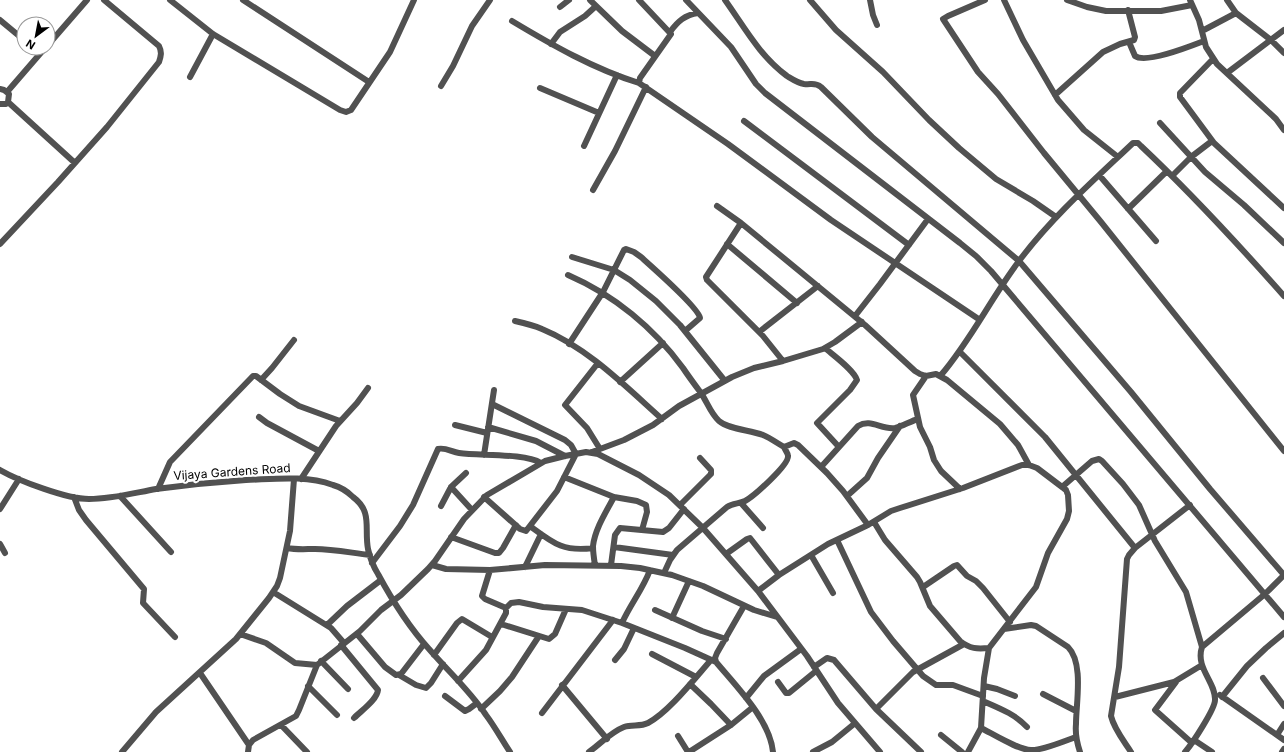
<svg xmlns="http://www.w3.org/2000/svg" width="1284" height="752" viewBox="0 0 1284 752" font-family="Inter,sans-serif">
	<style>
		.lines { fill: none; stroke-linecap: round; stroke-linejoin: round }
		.minor { stroke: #515151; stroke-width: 6 }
		.labels { text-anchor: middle; stroke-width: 4; stroke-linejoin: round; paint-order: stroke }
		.street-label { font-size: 12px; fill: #000; stroke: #fff }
	</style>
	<rect width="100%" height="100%" fill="#fff"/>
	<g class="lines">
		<path class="minor" d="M 170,0 L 213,34 L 340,110 L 346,112 L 351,110 L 390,52 L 414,0
			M 243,0 L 369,82
			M 590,0 L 622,31 L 655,56
			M 639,0 L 671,34 L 640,78 L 639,83 L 728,144 L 831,220 L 980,320
			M 686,0 L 731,47 L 756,84 L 765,93 L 960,243 L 976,256 L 991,271 L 1284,617
			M 725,0 C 745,28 759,55 787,76 C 792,79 798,83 804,84 C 811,85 815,82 821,87 L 872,137 L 1019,261 L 1131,392 L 1210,489 L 1284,575
			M 810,0 L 836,30 L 883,72 L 929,120 L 959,148 L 996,179 L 1033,201 L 1056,217
			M 870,0 L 873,15 L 877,25
			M 985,0 L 948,16 L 943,19 L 978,72 L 998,94 L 1044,153 L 1101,222 L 1284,451
			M 1004,0 L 1023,40 L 1058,100 L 1084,130 L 1118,157
			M 1067,0 L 1087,7 L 1106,11 L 1161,11 L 1192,5
			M 1190,0 L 1199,20 L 1206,47 L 1217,64 L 1276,119 L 1284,130
			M 1227,0 L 1236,13 L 1271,40 L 1284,53
			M 560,7 L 569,0
			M 0,20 L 24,40
			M 512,21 C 552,45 594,69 639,83
			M 1202,31 L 1236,13
			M 670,32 C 678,21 685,15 698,13
			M 1129,42 L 1135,56 C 1146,64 1191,46 1204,41
			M 551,44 L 560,32 L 585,16 L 596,6
			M 48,45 L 87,0
			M 34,48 L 40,53
			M 1213,59 L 1180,93 L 1180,97 L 1214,143 L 1284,208
			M 1227,73 L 1284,30
			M 190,77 L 213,34
			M 441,86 L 453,66 L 472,26 L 490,0
			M 540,88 L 599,113
			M 0,89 L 4,90 L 9,94 L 8,102
			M 7,92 L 45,48
			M 1055,95 L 1103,52 L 1120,44 L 1134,40 L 1135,37 L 1128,10
			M 8,102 L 75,163
			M 0,104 L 6,104 L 8,102
			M 744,121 L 909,245
			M 1160,123 L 1205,172 L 1244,205 L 1284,243
			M 584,146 L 617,75
			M 1099,175 L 1156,241
			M 1172,176 L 1191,157 L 1212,141
			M 593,190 L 615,151 L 646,87
			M 717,206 L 741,223 L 865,325 L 915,371 L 920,374 L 926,376 L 936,374 L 947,380 L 1000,424 L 1018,445 L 1029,465
			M 1128,209 L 1167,171
			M 741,223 L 706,277 L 707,280 L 763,336 L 783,361
			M 0,244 L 58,182 L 107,127 L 159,62 C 161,56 162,52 159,46 L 104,0
			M 727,244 L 797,303
			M 572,257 L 614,270 L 630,280 L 656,301 L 680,325 L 725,381
			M 568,275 C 614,295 654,328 683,368 C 689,377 695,385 701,393 C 707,402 711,414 719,421 C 728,429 750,430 763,435 C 770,438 777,443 784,447 L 794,443 L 798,445 L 827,473 L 843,491 L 868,525
			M 855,316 L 880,284 L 928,219
			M 515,321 C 524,323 533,325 542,329 C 588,348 625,386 662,419
			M 759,332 L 818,286
			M 569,344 L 603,292 L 624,250 L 626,249 L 634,252 L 641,257 C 651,266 699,308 700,318 L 685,331
			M 825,348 C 833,355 854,370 857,380 L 850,390 L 817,423 L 839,447
			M 960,352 L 1045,437 L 1135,548
			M 598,363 L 565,405 L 587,428 L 600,449
			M 941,375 C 971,340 991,298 1019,261 C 1052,217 1094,180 1133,143 L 1138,143 L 1141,146 C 1191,193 1238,244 1284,296
			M 926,376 L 913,395 L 920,427 L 930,447 L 934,460 L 941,471 L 960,489
			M 261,380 L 272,368 L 294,340
			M 620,382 L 663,343
			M 259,417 L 267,423 L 319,451
			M 455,425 L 487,433
			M 488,427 L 536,441 L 565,456
			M 592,452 L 624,440 L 653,425 L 679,406 L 732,377 L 754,368 L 783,361 L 823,349 L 835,342 L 862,322
			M 484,455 L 494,390
			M 821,467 L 858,426 C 871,418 881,430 895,428 C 901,427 911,421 918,419
			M 0,470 C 19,481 67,499 89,499 C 112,499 134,493 156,489 C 186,485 216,482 246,480 C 275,479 305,475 333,485 C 340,487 348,492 353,497 C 373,512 364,528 368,549 C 370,558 373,566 378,574 C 392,600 409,627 429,649 C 448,671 470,691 486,715 C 495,727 502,740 510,752
			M 564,477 L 614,497 L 637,501 L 646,505 L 647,512 L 642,530
			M 301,479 L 336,426 L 357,403 L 368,388
			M 451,487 L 472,510
			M 1062,487 L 1092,461 L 1099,459 L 1102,461 L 1123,484 L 1139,505 L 1155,541 L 1186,592 L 1202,647
			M 158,489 L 170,462 L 253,376 L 256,376 L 280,394 L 299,406 L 340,421
			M 120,496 L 171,552
			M 847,496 L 867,478 L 878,458 L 900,426
			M 74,497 L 79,510 L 86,520 L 144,589 L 143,603 L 175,637
			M 484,497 L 520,529 L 526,531 L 557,491 L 576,454 L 571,445 L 565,440 L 492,404
			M 741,503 L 763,528
			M 680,505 L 711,474 L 711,470 L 700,458
			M 441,506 L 451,487 L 466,473
			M 0,509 L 19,479
			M 874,522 L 885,540 L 917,577 L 920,582 L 930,606 L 960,641 C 970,649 977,649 989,648
			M 530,526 C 553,543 563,552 593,548
			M 451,537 L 495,553 L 499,553 L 503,548 L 516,525
			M 837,540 L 871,612 L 893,641 L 923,676 L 936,685 L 953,685 L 983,696
			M 0,544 L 5,553
			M 614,547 L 673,555
			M 287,548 C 297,550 306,549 315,549 C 333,549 352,553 370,555
			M 726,554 L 747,539 L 750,538 L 779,575
			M 811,555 L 833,593
			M 372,563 L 400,526 L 413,505 L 438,449 C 445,447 452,452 459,453 C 480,456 524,453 541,463
			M 432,565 L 446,569 L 490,570 L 545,565 L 621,566 L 640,568 L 672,575 L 703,586 L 754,610 L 777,617
			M 595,565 C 594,559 593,552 593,546 C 595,529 606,512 614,497
			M 611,565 L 615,535 L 620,528 L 663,532 L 669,528 L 684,509
			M 525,567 L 541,534
			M 664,573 L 670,560 L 677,550 L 727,507 C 733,503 739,504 745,501 C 753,497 789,465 788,456 C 788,453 785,450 784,447
			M 923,587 L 954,566 L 957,565 L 967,576 L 976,581 L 983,588 L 1010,622
			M 758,591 L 779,575 L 828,544 L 868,525 L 891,511 L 900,508 L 963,488 L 1022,465 L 1029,465 L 1037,468 L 1066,490 L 1068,495 L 1069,511 L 1067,519 L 1048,553 L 1036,587 L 989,648 L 984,678 L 981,728 L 968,752
			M 273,592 L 331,628 L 344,643
			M 744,606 L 717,653 L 715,658 L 716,662 C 736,686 770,720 773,752
			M 506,608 L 511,603 L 519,602 L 543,607 L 582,610 L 622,623 L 685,648 L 716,662
			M 655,610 L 702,631 L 726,639
			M 672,618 L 689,581
			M 622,623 C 630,605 643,589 650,570
			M 501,624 L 549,639 L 555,634 L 566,609
			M 327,625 L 347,606 L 381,580
			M 1004,629 L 1031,625 L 1036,626 L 1068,647 C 1084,663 1076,703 1076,724 C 1075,734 1077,743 1080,752
			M 240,634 L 266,643 L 295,663 L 317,665
			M 357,634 L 385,667 L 396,675 L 401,674 L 424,644
			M 341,645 L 378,690 C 377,700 362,710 354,718
			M 652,654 L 696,677
			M 434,655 L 457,623 L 462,619 L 492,637
			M 615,660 L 624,649 L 634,628
			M 321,661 L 348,689
			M 814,667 L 827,658 L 834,660 L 876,709 L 921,752
			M 200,673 L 249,745
			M 399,675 L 416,685 L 426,688 L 431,683 L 443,664
			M 1263,678 L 1284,706
			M 458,681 L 486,650 L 506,613 L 506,608 L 485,599 L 482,596 L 490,570
			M 778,682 L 786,693 L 789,693 L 816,671
			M 1176,682 L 1155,710 L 1192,743
			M 690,684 L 711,704 L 731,725
			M 562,685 L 607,739
			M 308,686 L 337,715
			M 984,686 L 997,689 L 1015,696
			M 1043,694 L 1076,711
			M 1220,695 L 1284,740
			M 445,696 L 465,711 L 469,709 L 477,703
			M 1115,697 L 1174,682 L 1202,665
			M 1222,697 L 1247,666 L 1266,648 L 1284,633
			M 746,698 L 764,676 L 801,649
			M 983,701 C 999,708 1015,714 1027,727
			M 481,709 L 500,691 L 512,677 L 539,636
			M 876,709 L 913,672 L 964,644
			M 542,713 L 613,620
			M 281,725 L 307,752
			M 981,728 C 993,734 1020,751 1032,750 C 1044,750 1064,741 1076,737
			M 941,735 L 962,752
			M 1277,735 L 1284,724
			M 678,736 L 688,752
			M 1194,740 L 1212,752
			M 122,752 L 156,712 L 236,639 L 269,598 L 277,586 L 280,578 L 290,531 L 294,479
			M 248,752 L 249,745 L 253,740 L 296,716 L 299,710 L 317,665 L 360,631 L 381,610 L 401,595 L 428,569 L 435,561 L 464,519 L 487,495 L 545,461 L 565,456 L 586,452 L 598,454 L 639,475 L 669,495 L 703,528 L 758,591 L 807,656 L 838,703 L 880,752
			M 589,752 C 600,744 611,732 624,727 C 632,724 640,727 648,723 C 669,712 695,678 711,660
			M 689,752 L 731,725 L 753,707
			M 813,752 L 832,742 L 854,724
			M 1131,752 C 1124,741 1114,729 1111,716 L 1119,667 L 1127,559 L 1129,555 L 1135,548 L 1190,505
			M 1185,752 C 1192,744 1215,709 1215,700 C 1216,682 1195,668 1202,647 L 1265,594 L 1284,575
			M 1282,752 L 1284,749"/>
	</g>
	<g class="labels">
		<g class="street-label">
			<text transform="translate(232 472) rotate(-4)" y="4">Vijaya Gardens Road</text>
		</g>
	</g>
	<g transform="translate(36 36) rotate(212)"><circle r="19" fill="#ffffff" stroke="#999999"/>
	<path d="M0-3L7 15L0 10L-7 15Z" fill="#000000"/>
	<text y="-6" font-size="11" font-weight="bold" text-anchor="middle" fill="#000000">N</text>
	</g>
</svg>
